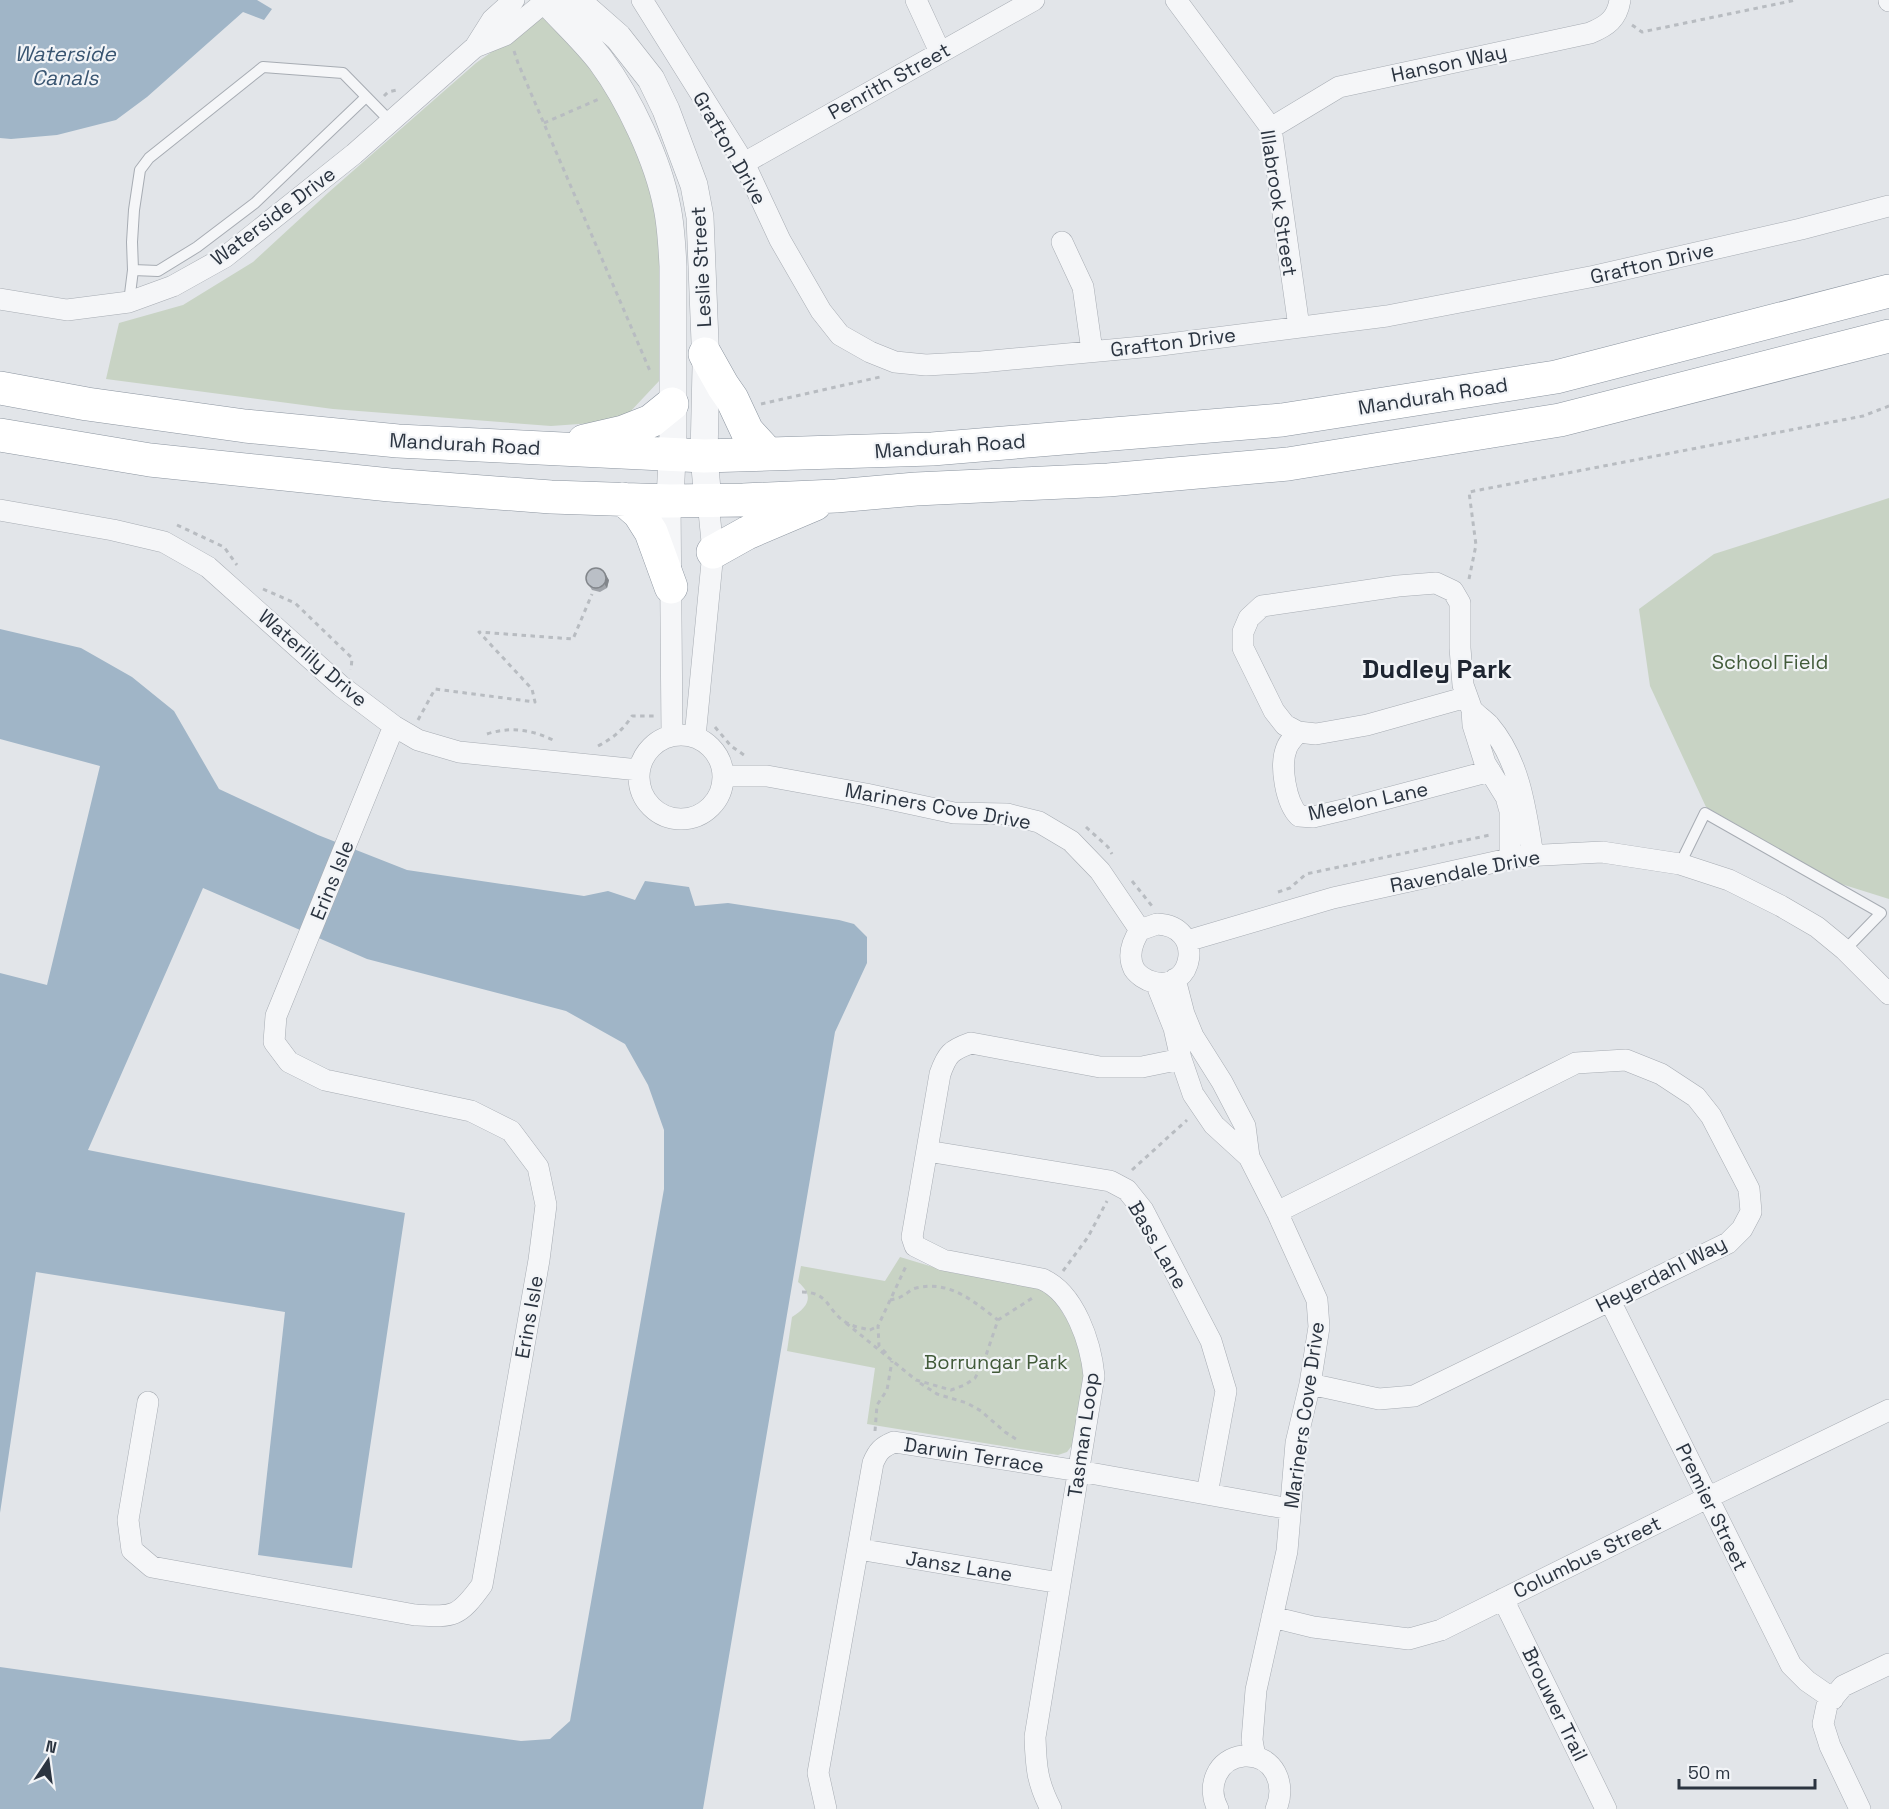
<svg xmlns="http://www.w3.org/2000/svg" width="1889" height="1809" viewBox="0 0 1889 1809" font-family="'Space Grotesk',sans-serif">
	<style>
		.green { fill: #c8d3c4 }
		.water { fill: #a0b5c7 }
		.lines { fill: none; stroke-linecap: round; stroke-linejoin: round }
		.service-casing { stroke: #a7acb3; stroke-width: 12 }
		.minor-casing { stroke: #a7acb3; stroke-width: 22 }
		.tertiary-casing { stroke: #a7acb3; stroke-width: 28 }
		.trunk-casing { stroke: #8b949f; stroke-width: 34 }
		.path { stroke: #b8bcc1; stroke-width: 3; stroke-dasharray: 4.5 4.5; stroke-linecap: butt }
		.service { stroke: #f5f6f8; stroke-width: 10 }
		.minor { stroke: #f5f6f8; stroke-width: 21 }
		.tertiary { stroke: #f5f6f8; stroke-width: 27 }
		.trunk { stroke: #fff; stroke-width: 33 }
		.wall { fill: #a0a4aa }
		.shaded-wall { fill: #82868b }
		.building { fill: #babfc6; stroke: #82868b; stroke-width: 1.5 }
		.labels { text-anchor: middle; stroke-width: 4.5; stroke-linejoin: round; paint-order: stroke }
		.street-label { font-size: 20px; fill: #2b3440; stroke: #f2f4f7 }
		.park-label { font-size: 20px; fill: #425b3a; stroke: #f2f4f7 }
		.water-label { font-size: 21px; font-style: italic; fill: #395571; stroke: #f2f4f7 }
		.district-label { font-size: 26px; font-weight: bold; fill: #1e2531; stroke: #f2f4f7 }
	</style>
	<rect width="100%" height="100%" fill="#e2e5e9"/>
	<path class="green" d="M 541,17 L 559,28 L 626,114 L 657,200 L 663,267 L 660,380 L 629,413 L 607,422 L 551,426 L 333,409 L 106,379 L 119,323 L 183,305 L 253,262 L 329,192 L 476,63 Z
		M 1889,498 L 1889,899 L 1838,883 L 1706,807 L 1650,686 L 1639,609 L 1714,554 Z
		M 900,1257 L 953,1273 L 1034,1285 L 1050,1292 L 1073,1330 L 1084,1364 L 1086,1376 L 1074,1443 L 1067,1452 L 1058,1455 L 867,1424 L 875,1368 L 787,1351 L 792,1317 C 808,1307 815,1296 798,1282 L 801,1266 L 885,1281 Z"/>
	<path class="water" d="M 0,0 L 257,0 L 272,9 L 264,20 L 243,12 L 147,97 L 116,120 L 57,135 L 11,139 L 0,138 Z
		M 0,629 L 81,648 L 132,677 L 174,711 L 219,789 L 318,835 L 407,870 L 584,896 L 608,891 L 635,900 L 645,881 L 689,887 L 695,906 L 728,903 L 839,920 L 854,924 L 867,937 L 867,963 L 835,1032 L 703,1809 L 0,1809 L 0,1667 L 521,1741 L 550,1739 L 570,1721 L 664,1189 L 664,1130 L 648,1085 L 625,1044 L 566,1011 L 367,959 L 203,888 L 88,1150 L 405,1213 L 352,1568 L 258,1555 L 285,1312 L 36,1272 L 0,1513 L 0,973 L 47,985 L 100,766 L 0,739 Z"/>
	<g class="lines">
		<defs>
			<path id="service" d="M 133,270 L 158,271 L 197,247 L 255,203 L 366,97
				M 129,302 L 133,270 L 132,242 L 134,210 L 140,170 L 149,158 L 263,67 L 343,73 L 391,122
				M 1680,864 L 1705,813 L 1881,913 L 1845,950"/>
			<path id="minor" d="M 642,0 L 744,163 L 780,240 L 821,311 L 840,335 L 870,352 L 895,362 L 926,365 L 981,362 L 1153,346 L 1387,316 L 1595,276 L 1801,229 L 1889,206
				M 916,0 L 940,52
				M 1176,0 L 1271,128 L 1299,327
				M 1889,0 L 1889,1
				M 475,47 L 505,35 L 547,0
				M 1271,128 L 1339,87 L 1590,33 C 1607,26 1617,19 1620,0
				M 744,163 L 1034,0
				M 1062,242 L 1083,287 L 1092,351
				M 0,299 L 67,310 L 129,302 L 173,286 L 225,257 L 354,154 L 475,47 L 492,20 L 514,0
				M 670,501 L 672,735
				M 0,510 L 113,530 L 164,542 L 208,567 L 341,686 L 394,726 L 418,740 L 459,752 L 639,770
				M 1467,697 L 1367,725 L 1316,734 L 1298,732 L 1285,725 L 1274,711 L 1243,648 L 1243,632 L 1249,618 L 1262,606 L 1398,586 L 1436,583 L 1453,591 L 1460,603 L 1460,648 L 1463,685 L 1472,710 L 1473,725 L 1485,763 L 1506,797 L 1510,811 L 1510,859
				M 1472,710 C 1477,715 1484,720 1489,725 C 1520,761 1526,811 1533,856
				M 1298,732 C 1295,736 1289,742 1287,747 C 1279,765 1286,803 1299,816 L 1313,817 L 1347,809 L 1490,771
				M639 777a42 42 0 1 1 84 0a42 42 0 1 1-84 0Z
				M 695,737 L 713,552 L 708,501
				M 724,776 L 767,776 L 866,794 L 954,813 L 1007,814 L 1039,822 L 1071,841 L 1100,871 L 1140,930
				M 1157,924 C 1206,926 1194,993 1153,982 C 1146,980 1138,975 1134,969 C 1127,955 1132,942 1140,930 Z
				M 1187,941 L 1333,898 L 1522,856 L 1602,852 L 1680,864 L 1729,880 L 1781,906 L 1817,927 L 1845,950 L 1889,994
				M 1175,979 L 1184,1014 L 1193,1036 L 1222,1082 L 1245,1126 L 1249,1157 L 1277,1212 L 1317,1300 L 1319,1327 L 1310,1384 L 1296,1443 L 1287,1551 L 1256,1690 L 1252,1740 L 1255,1757
				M 1156,983 L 1174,1028 L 1181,1059 L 1193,1094 L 1214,1125 L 1249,1157
				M 927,1151 L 1110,1181 L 1127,1190 L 1143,1210 L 1211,1341 L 1226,1391 L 1207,1494
				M 1277,1212 L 1576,1063 L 1626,1060 L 1661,1074 L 1696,1097 L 1711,1116 L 1749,1189 L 1751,1212 L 1742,1229 L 1728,1243 L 1414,1396 L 1379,1399 L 1310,1384
				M 1610,1301 L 1791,1665 L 1807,1681 L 1833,1699
				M 148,1402 L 128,1520 L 132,1550 L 152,1567 L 415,1615 C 454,1617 458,1618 482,1585 L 539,1260 L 546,1205 L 538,1167 L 511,1131 L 471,1111 L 325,1080 L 289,1062 L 274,1042 L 276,1016 L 394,726
				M 858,1549 L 1060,1583
				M 1503,1599 L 1606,1809
				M 1272,1617 L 1313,1627 L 1409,1639 L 1441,1630 L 1707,1498 L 1889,1410
				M 826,1809 L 818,1773 L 873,1463 C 878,1451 882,1447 894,1442 L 1079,1471 L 1290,1509
				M 1051,1809 C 1037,1782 1036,1767 1035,1737 L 1094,1376 C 1091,1344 1075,1293 1042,1279 L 943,1260 L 915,1246 L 912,1237 L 940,1074 C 947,1054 951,1050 971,1043 L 1100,1067 L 1142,1067 L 1181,1059
				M 1218,1809 C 1206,1787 1217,1758 1244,1756 C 1274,1754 1287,1785 1276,1809
				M 1860,1809 L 1830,1746 L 1823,1724 L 1827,1705 L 1843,1686 L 1889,1664"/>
			<path id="tertiary" d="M 545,0 C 563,20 584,39 601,61 C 629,99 658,160 667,207 C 671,226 672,246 673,266 L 673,435 L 670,501
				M 576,0 L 618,37 L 651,79 L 666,110 L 694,185 L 700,217 L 706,367 L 704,456 L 708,501"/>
			<path id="trunk" d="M 705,354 L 723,386 L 732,399 L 747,431 L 768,454
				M 0,388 L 87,404 L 245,426 L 398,441 L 704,456 L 932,449 L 1282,420 L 1556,377 L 1889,291
				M 0,435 L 150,460 L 390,485 L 551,497 L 670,501 L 743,500 L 836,496 L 916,489 L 1108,480 L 1288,464 L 1560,420 L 1889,336
				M 584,441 L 623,432 L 651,421 L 672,404
				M 623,499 L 639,513 L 651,532 L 671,587
				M 713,552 L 747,533 L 815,504"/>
		</defs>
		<use href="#service" class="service-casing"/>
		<use href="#minor" class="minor-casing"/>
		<use href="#tertiary" class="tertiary-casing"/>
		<use href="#trunk" class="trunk-casing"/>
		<path class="path" d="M 1632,25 L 1642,32 L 1796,0
			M 514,51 L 518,63 L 650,371
			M 384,96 L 388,92 L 397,90
			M 544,123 L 599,99
			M 761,404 L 880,377
			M 177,525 L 224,547 L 237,565
			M 1469,579 L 1476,545 L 1469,492 L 1863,416 L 1889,406
			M 263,589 L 295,603 L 352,658 L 351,670
			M 418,720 L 435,689 L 535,702 L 532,689 L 479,632 L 573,639 L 592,594
			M 715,727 L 731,746 L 744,755
			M 487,734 C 511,726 533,730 555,741
			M 598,746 C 613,738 623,730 632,716 L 654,716
			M 1086,827 L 1108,847 L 1112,854
			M 1132,881 L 1152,906
			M 1278,892 L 1290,888 L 1306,874 L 1490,835
			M 1132,1170 L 1187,1120
			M 1063,1271 L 1088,1237 L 1107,1201
			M 802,1292 C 830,1292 827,1312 847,1323 C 854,1327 863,1328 870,1330 L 878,1326
			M 890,1300 C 895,1299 900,1298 904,1295 C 908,1293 911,1289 916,1288 C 950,1280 973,1301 998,1320
			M 846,1323 L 916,1380 L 951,1390 L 965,1385 L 975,1378 L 983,1364 L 998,1320 L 1034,1297
			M 886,1353 L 879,1346 L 878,1326 L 907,1264
			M 920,1383 L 937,1394 L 967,1403 L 981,1411 L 1005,1432 L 1019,1441
			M 875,1431 L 877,1405 L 887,1390 L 892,1361"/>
		<use href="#service" class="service"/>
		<use href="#minor" class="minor"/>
		<use href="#tertiary" class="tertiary"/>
		<use href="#trunk" class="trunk"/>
	</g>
	<path class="wall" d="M 586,580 L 609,580 L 607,588 L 600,592 L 592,590 Z"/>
	<path class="shaded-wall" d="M 603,570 L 609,580 L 607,588 L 605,585 Z"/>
	<path class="building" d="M586 578a10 10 0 1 1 20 0a10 10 0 1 1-20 0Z"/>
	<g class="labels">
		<g class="street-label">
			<text transform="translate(1449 63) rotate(-12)" y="7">Hanson Way</text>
			<text transform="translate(889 81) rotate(-29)" y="7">Penrith Street</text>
			<text transform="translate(730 148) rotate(60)" y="7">Grafton Drive</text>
			<text transform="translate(1279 203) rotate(81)" y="7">Illabrook Street</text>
			<text transform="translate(273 216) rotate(-37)" y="7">Waterside Drive</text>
			<text transform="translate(1652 263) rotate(-13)" y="7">Grafton Drive</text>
			<text transform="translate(701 267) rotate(-93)" y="7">Leslie Street</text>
			<text transform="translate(1173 342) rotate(-7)" y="7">Grafton Drive</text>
			<text transform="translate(1433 396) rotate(-9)" y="7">Mandurah Road</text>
			<text transform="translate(465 444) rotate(3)" y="7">Mandurah Road</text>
			<text transform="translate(950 446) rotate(-4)" y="7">Mandurah Road</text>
			<text transform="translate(313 658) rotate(41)" y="7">Waterlily Drive</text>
			<text transform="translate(1368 801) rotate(-12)" y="7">Meelon Lane</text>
			<text transform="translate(938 806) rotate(10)" y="7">Mariners Cove Drive</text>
			<text transform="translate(1465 871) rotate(-11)" y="7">Ravendale Drive</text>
			<text transform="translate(332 880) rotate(-68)" y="7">Erins Isle</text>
			<text transform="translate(1158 1245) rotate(60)" y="7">Bass Lane</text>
			<text transform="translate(1661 1274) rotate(-27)" y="7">Heyerdahl Way</text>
			<text transform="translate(529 1317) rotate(-80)" y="7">Erins Isle</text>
			<text transform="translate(1304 1415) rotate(-82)" y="7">Mariners Cove Drive</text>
			<text transform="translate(1083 1435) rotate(-82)" y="7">Tasman Loop</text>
			<text transform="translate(974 1455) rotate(9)" y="7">Darwin Terrace</text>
			<text transform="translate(1712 1507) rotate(64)" y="7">Premier Street</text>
			<text transform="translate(1587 1557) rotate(-26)" y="7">Columbus Street</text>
			<text transform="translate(959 1566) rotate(9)" y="7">Jansz Lane</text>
			<text transform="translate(1555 1704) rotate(64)" y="7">Brouwer Trail</text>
		</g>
		<g class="park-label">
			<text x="1770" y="669">School Field</text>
			<text x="996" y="1369">Borrungar Park</text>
		</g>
		<g class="water-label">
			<text x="65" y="61">Waterside<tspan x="65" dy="24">Canals</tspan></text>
		</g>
		<g class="district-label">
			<text x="1437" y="678">Dudley Park</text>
		</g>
	</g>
	<g transform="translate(48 1761) rotate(13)" stroke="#f2f4f7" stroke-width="4.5" paint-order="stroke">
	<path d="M0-4.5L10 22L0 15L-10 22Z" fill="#2b3440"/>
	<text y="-9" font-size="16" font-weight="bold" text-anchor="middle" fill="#2b3440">N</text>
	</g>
	<path d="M1679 1779v9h136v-9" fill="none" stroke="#2b3440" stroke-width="3"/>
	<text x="1688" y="1779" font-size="18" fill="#2b3440" stroke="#f2f4f7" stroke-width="4.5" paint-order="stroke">50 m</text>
</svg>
